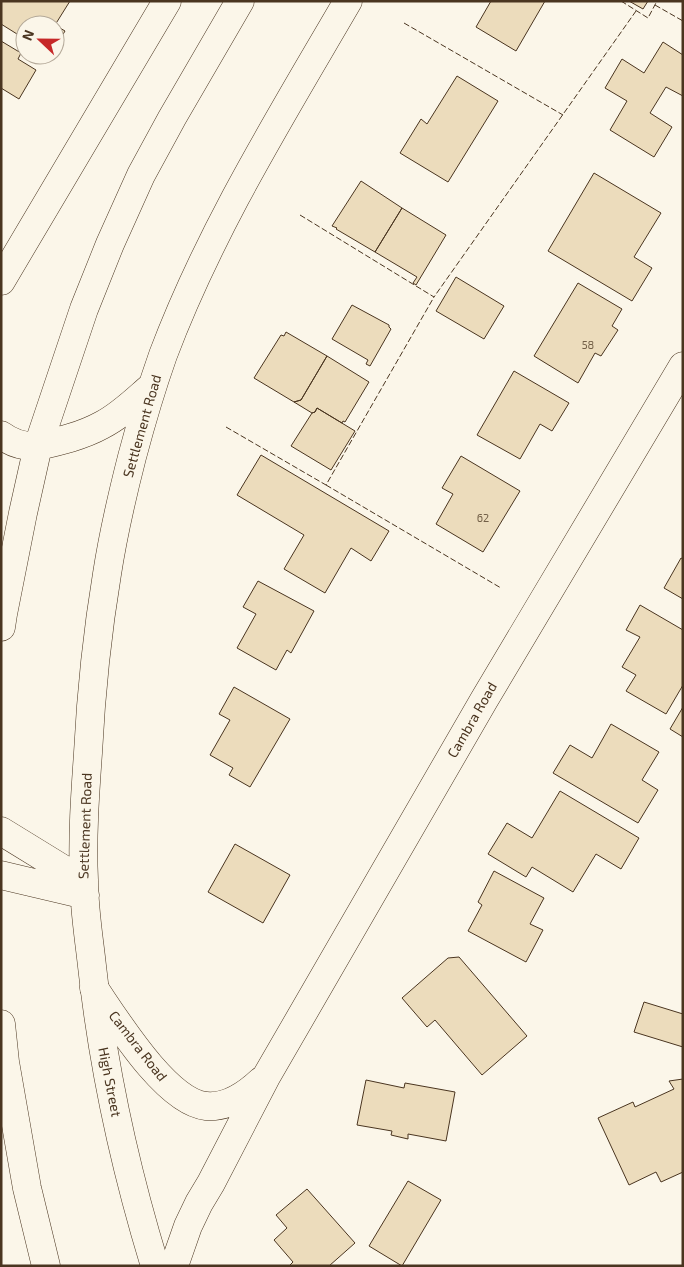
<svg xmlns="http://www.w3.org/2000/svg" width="684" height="1267" viewBox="0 0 684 1267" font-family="'Exo 2',sans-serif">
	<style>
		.building { fill: #ecdcbc; stroke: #4a3520 }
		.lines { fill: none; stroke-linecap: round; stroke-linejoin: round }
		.minor-casing { stroke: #4a3520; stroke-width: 29 }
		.highway-casing { stroke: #4a3520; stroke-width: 29 }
		.minor { stroke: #fbf6e9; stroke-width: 28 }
		.highway { stroke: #fbf6e9; stroke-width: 28 }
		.fence { stroke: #4a3520; stroke-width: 1; stroke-dasharray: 6 2.5; stroke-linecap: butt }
		.labels { text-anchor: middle; stroke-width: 4; stroke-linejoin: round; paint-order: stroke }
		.number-label { font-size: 11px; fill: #725f47 }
		.street-label { font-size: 14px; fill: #4a3520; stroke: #fbf6e9 }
	</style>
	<rect width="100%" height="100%" fill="#fbf6e9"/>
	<path class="building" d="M 1,1 L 70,1 L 55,25 L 65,31 L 55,48 L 55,25 L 25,25 L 25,39 L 1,24 Z
		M 491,1 L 545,1 L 516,51 L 476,27 Z
		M 629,1 L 648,1 L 643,9 Z
		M 1,41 L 21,53 L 18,59 L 36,70 L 19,99 L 1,88 Z
		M 663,42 L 683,55 L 683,96 L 666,87 L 650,113 L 672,127 L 654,157 L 610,130 L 627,101 L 605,88 L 622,59 L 644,73 Z
		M 457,76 L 498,101 L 448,182 L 400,153 L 421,119 L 427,124 Z
		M 594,173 L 661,213 L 634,257 L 652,268 L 632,301 L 548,251 Z
		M 361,181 L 402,208 L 375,252 L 336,229 L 337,228 L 332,226 Z
		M 402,208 L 446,235 L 416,285 L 413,283 L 417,277 L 375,252 Z
		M 456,277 L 504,306 L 484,339 L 436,311 Z
		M 578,283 L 622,309 L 612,326 L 618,330 L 601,356 L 595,353 L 578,383 L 534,356 Z
		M 352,305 L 389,325 L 389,327 L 391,329 L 370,366 L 366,364 L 368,360 L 332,339 Z
		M 286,332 L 327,356 L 301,400 L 294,402 L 254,378 L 281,335 L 284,336 Z
		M 327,356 L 369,382 L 345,422 L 343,421 L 342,423 L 317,408 L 315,412 L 312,413 L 294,402 L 301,400 Z
		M 514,371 L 569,403 L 552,431 L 540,424 L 520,459 L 477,435 Z
		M 317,408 L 355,431 L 331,470 L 291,446 L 312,413 L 315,412 Z
		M 261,455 L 389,531 L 371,561 L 351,548 L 325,593 L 284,569 L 304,535 L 237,495 Z
		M 461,456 L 520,491 L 483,552 L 436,524 L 453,494 L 442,488 Z
		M 681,558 L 683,559 L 683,599 L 664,588 Z
		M 258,581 L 314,611 L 291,653 L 287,650 L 276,670 L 237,648 L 256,614 L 243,607 Z
		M 640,605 L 683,630 L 683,685 L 666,714 L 626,691 L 636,675 L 622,667 L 640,637 L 626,630 Z
		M 234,687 L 290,719 L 250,787 L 229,775 L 233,768 L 210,755 L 230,720 L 219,714 Z
		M 683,707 L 683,737 L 670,729 Z
		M 611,724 L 659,752 L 642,780 L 658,790 L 638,823 L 553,773 L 570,745 L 592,758 Z
		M 560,791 L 639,838 L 621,869 L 596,854 L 573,892 L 532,867 L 526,877 L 488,854 L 507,823 L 532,838 Z
		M 235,844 L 290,875 L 263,923 L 208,892 Z
		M 494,871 L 544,898 L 530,924 L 543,930 L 526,962 L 468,931 L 482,905 L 478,902 Z
		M 459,957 L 527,1036 L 482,1075 L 435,1020 L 427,1027 L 402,998 L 448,958 Z
		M 644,1002 L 683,1014 L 683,1047 L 634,1032 Z
		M 683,1079 L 683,1172 L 661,1182 L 656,1172 L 629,1185 L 598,1118 L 633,1102 L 635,1107 L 674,1089 L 669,1081 Z
		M 366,1080 L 404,1088 L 405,1083 L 455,1092 L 446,1141 L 408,1134 L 408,1139 L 391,1135 L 392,1131 L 357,1125 Z
		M 408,1181 L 441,1200 L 402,1266 L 369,1246 Z
		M 307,1189 L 355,1243 L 329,1266 L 289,1266 L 293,1262 L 274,1240 L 287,1228 L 276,1215 Z"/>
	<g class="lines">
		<defs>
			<path id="minor" d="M 1,281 L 167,1
				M 1,435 C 13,444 24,447 38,446
				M 94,988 C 116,1020 166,1102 206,1106 C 227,1108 246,1095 261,1081
				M 174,1266 L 188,1226 L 199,1203 L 211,1183 L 266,1077 L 484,700 L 683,366"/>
			<path id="highway" d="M 38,446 C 60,441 82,436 102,425 C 120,416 136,400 151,387
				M 1,627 L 3,614 L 23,513 L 38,446 L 84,309 L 110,244 L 141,175 L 172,118 L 240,1
				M 1,831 L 84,882
				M 1,875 L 85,895
				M 1,1024 L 5,1062 L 27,1188 L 46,1266
				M 155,1266 C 125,1168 103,1068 92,966 C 89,938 84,909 84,880 C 82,838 85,795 88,753 C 91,694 97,634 107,574 C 113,535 122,496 132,457 C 141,423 151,389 163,355 C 210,230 281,116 348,1"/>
		</defs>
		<use href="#minor" class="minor-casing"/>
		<use href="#highway" class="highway-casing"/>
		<use href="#minor" class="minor"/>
		<use href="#highway" class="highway"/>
		<path class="fence" d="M 621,1 L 648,18 L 657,1
			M 655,5 L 683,21
			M 404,23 L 563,115
			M 300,215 L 434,297 L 636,11
			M 226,427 L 326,485 L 434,297
			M 326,485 L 501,588"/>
	</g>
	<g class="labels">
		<g class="number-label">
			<text x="588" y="349">58</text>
			<text x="483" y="522">62</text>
		</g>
		<g class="street-label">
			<text transform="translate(142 426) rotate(-74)" y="5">Settlement Road</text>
			<text transform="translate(472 720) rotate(-60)" y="5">Cambra Road</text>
			<text transform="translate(85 826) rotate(-88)" y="5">Settlement Road</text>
			<text transform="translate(138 1046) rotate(52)" y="5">Cambra Road</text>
			<text transform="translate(110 1082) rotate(79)" y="5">High Street</text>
		</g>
	</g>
	<rect width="684" height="1267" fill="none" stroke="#4a3520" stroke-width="5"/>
	<g transform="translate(40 40) rotate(292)"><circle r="24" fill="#fbf6e9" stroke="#b4a999"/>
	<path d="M0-4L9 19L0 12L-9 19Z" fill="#c62828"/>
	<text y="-8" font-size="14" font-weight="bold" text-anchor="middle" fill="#4a3520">N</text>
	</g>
</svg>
